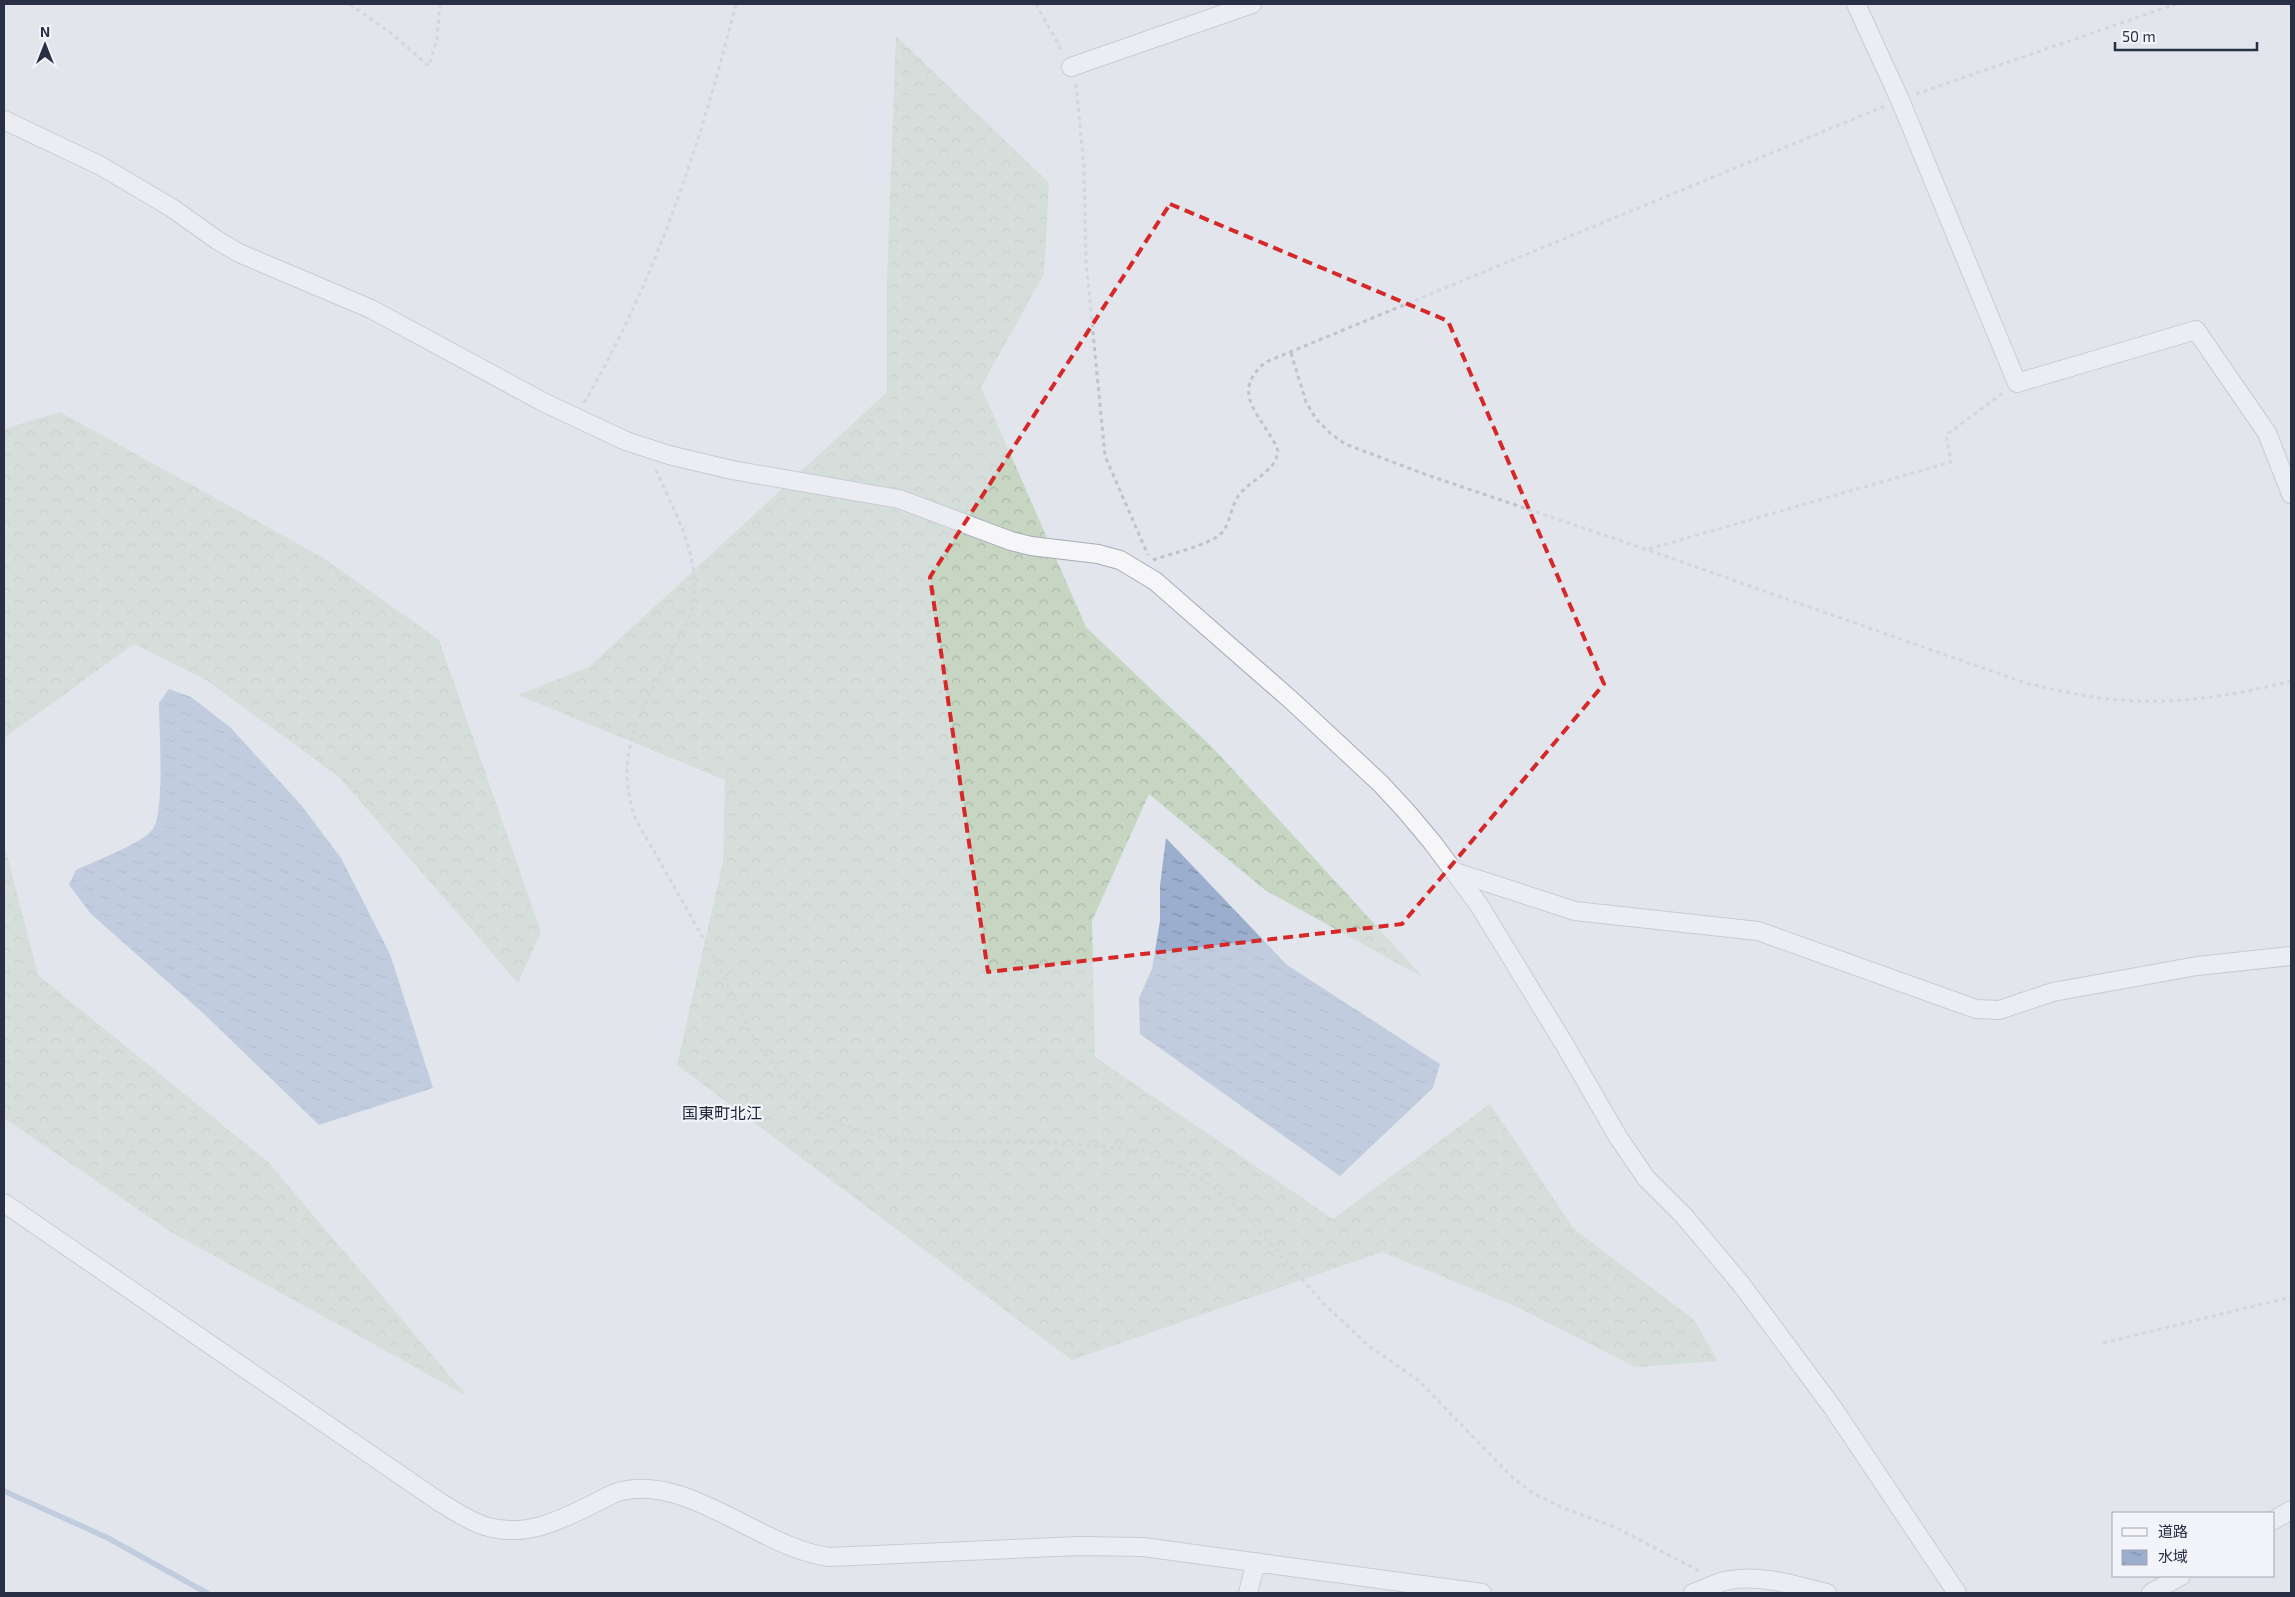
<svg xmlns="http://www.w3.org/2000/svg" width="2295" height="1597" viewBox="0 0 2295 1597" font-family="'Exo 2','Noto Sans JP',sans-serif">
	<style>
		.forest { fill: url(#forest-crowns) }
		.water { fill: url(#water-ripples) }
		.lines { fill: none; stroke-linecap: round; stroke-linejoin: round }
		.stream { stroke: #9baece; stroke-width: 5.5 }
		.minor-casing { stroke: #a7abb7; stroke-width: 20 }
		.path { stroke: #c1c3ca; stroke-width: 3; stroke-dasharray: 4 4; stroke-linecap: butt }
		.minor { stroke: #f6f6f9; stroke-width: 18 }
		.marked { fill: none; stroke: #d62828; stroke-width: 4; stroke-dasharray: 10 6; stroke-linejoin: round }
		.labels { text-anchor: middle; stroke-width: 4.5; stroke-linejoin: round; paint-order: stroke }
		.quarter-label { font-size: 16px; fill: #1b2136; stroke: #f2f4f9 }
	</style>
	<defs>
		<pattern id="forest-crowns" width="20" height="18" patternUnits="userSpaceOnUse" patternTransform="scale(1.25)"><rect width="20" height="18" fill="#c6d6c3"/><path d="M2 6a3 3 0 1 1 6 0M12 15a3 3 0 1 1 6 0" fill="none" stroke="#aab8a9"/></pattern>
		<pattern id="water-ripples" width="26" height="14" patternUnits="userSpaceOnUse" patternTransform="scale(1.25)"><rect width="26" height="14" fill="#9baece"/><path d="M2 4q2-2 4 0t4 0M15 11q2-2 4 0t4 0" fill="none" stroke="#7e8ea9"/></pattern>
	</defs>
	<rect width="100%" height="100%" fill="#e2e5ec"/>
	<path class="forest" d="M 896,36 L 1049,183 L 1044,274 L 981,387 L 1086,627 L 1214,749 L 1424,978 L 1265,890 L 1149,794 L 1092,921 L 1095,1057 L 1333,1219 L 1490,1104 L 1573,1228 L 1694,1320 L 1718,1361 L 1635,1367 L 1515,1306 L 1382,1252 L 1072,1360 L 677,1065 L 723,862 L 725,780 L 518,695 L 589,667 L 887,392 L 887,279 Z
		M 60,412 L 325,559 L 439,640 L 541,932 L 518,983 L 339,777 L 208,681 L 134,644 L 4,738 L 4,429 Z
		M 4,843 L 38,975 L 268,1162 L 467,1396 L 171,1232 L 4,1118 Z"/>
	<path class="water" d="M 169,689 L 191,697 L 231,728 L 302,806 L 341,858 L 390,954 L 433,1088 L 319,1125 L 203,1013 L 91,914 L 69,885 L 76,870 C 94,861 142,844 153,829 C 165,812 159,727 159,703 Z
		M 1166,838 L 1287,965 L 1440,1064 L 1433,1088 L 1340,1176 L 1140,1034 L 1139,998 L 1152,969 L 1160,921 L 1160,886 Z"/>
	<g class="lines">
		<path class="stream" d="M 4,1491 L 108,1538 L 207,1593"/>
		<defs>
			<path id="minor" d="M 1856,4 L 1900,100 L 2017,383 L 2196,330 L 2267,433 L 2291,494
				M 1071,67 L 1252,4
				M 4,120 L 101,166 L 172,208 L 217,240 L 239,253 L 371,309 L 545,403 L 626,441 L 669,455 L 732,470 L 899,499 L 1011,541 L 1031,546 L 1098,554 L 1120,560 L 1155,581 L 1291,700 L 1381,784 L 1406,811 L 1432,842 L 1479,905 L 1566,1047 L 1618,1137 L 1646,1178 L 1684,1216 L 1741,1284 L 1833,1408 L 1957,1593
				M 1455,872 L 1575,911 L 1758,931 L 1976,1009 L 1999,1010 L 2053,992 L 2197,966 L 2291,956
				M 4,1203 L 441,1503 C 455,1511 469,1521 485,1526 C 532,1541 575,1512 615,1493 C 684,1470 760,1548 829,1557 L 1079,1546 L 1143,1547 L 1482,1593
				M 2274,1520 L 2291,1510
				M 1248,1593 L 1256,1562
				M 1693,1593 C 1705,1589 1717,1582 1730,1580 C 1762,1574 1796,1586 1827,1593
				M 2151,1593 L 2181,1576"/>
		</defs>
		<use href="#minor" class="minor-casing"/>
		<path class="path" d="M 350,4 L 393,35 L 429,66 L 437,38 L 440,4
			M 1036,4 L 1063,53
			M 1076,84 L 1084,168 L 1086,261 L 1105,456 L 1148,555
			M 1916,94 L 2176,4
			M 1291,353 L 1306,402 L 1316,419 L 1330,433 L 1345,444 L 1427,475 L 1648,550 L 2025,683 C 2057,690 2088,698 2120,700 C 2176,705 2237,695 2291,681
			M 584,403 C 656,280 701,142 736,4
			M 656,470 C 673,509 698,551 694,595 C 693,616 681,634 672,651 C 654,685 629,728 627,767 C 626,783 630,800 634,816 L 710,950 L 756,1042 L 783,1079 L 811,1106 L 838,1123 L 870,1134 L 922,1141 L 1054,1143 L 1109,1147 L 1147,1152 L 1178,1165 L 1211,1186 L 1242,1212 L 1324,1304 L 1369,1346 L 1418,1380 L 1513,1478 L 1533,1493 L 1561,1507 L 1617,1528 L 1699,1571
			M 1649,549 L 1951,462 L 1946,435 L 2003,393
			M 1153,560 C 1173,553 1197,548 1215,538 C 1231,530 1229,508 1239,495 C 1251,479 1276,472 1278,451 C 1266,419 1226,394 1266,362 L 1885,106
			M 2103,1343 L 2291,1297"/>
		<use href="#minor" class="minor"/>
	</g>
	<path d="M0 0H2295V1597H0ZM 1170,204 L 1448,321 L 1604,684 L 1402,924 L 988,972 L 930,577 Z" fill="#e2e5ec" fill-opacity=".55" fill-rule="evenodd"/>
	<path class="marked" d="M 1170,204 L 1448,321 L 1604,684 L 1402,924 L 988,972 L 930,577 Z"/>
	<g class="labels">
		<g class="quarter-label">
			<text x="722" y="1119">国東町北江</text>
		</g>
	</g>
	<rect width="2295" height="1597" fill="none" stroke="#293045" stroke-width="10"/>
	<rect x="2112" y="1512" width="162" height="65" fill="#f2f4f9" stroke="#a2a6b1"/>
	<rect x="2122" y="1528" width="25" height="8" fill="#f6f6f9" stroke="#a2a6b1"/>
	<text x="2158" y="1537" font-size="15" fill="#293045">道路</text>
	<rect x="2122" y="1550" width="25" height="15" fill="url(#water-ripples)" stroke="#a2a6b1"/>
	<text x="2158" y="1562" font-size="15" fill="#293045">水域</text>
	<g transform="translate(45 45)" stroke="#f2f4f9" stroke-width="4" paint-order="stroke">
	<path d="M0-4L9 19L0 12L-9 19Z" fill="#293045"/>
	<text y="-8" font-size="14" font-weight="bold" text-anchor="middle" fill="#293045">N</text>
	</g>
	<path d="M2115 42v8h142v-8" fill="none" stroke="#293045" stroke-width="2.5"/>
	<text x="2122" y="42" font-size="15" fill="#293045" stroke="#f2f4f9" stroke-width="4" paint-order="stroke">50 m</text>
</svg>
